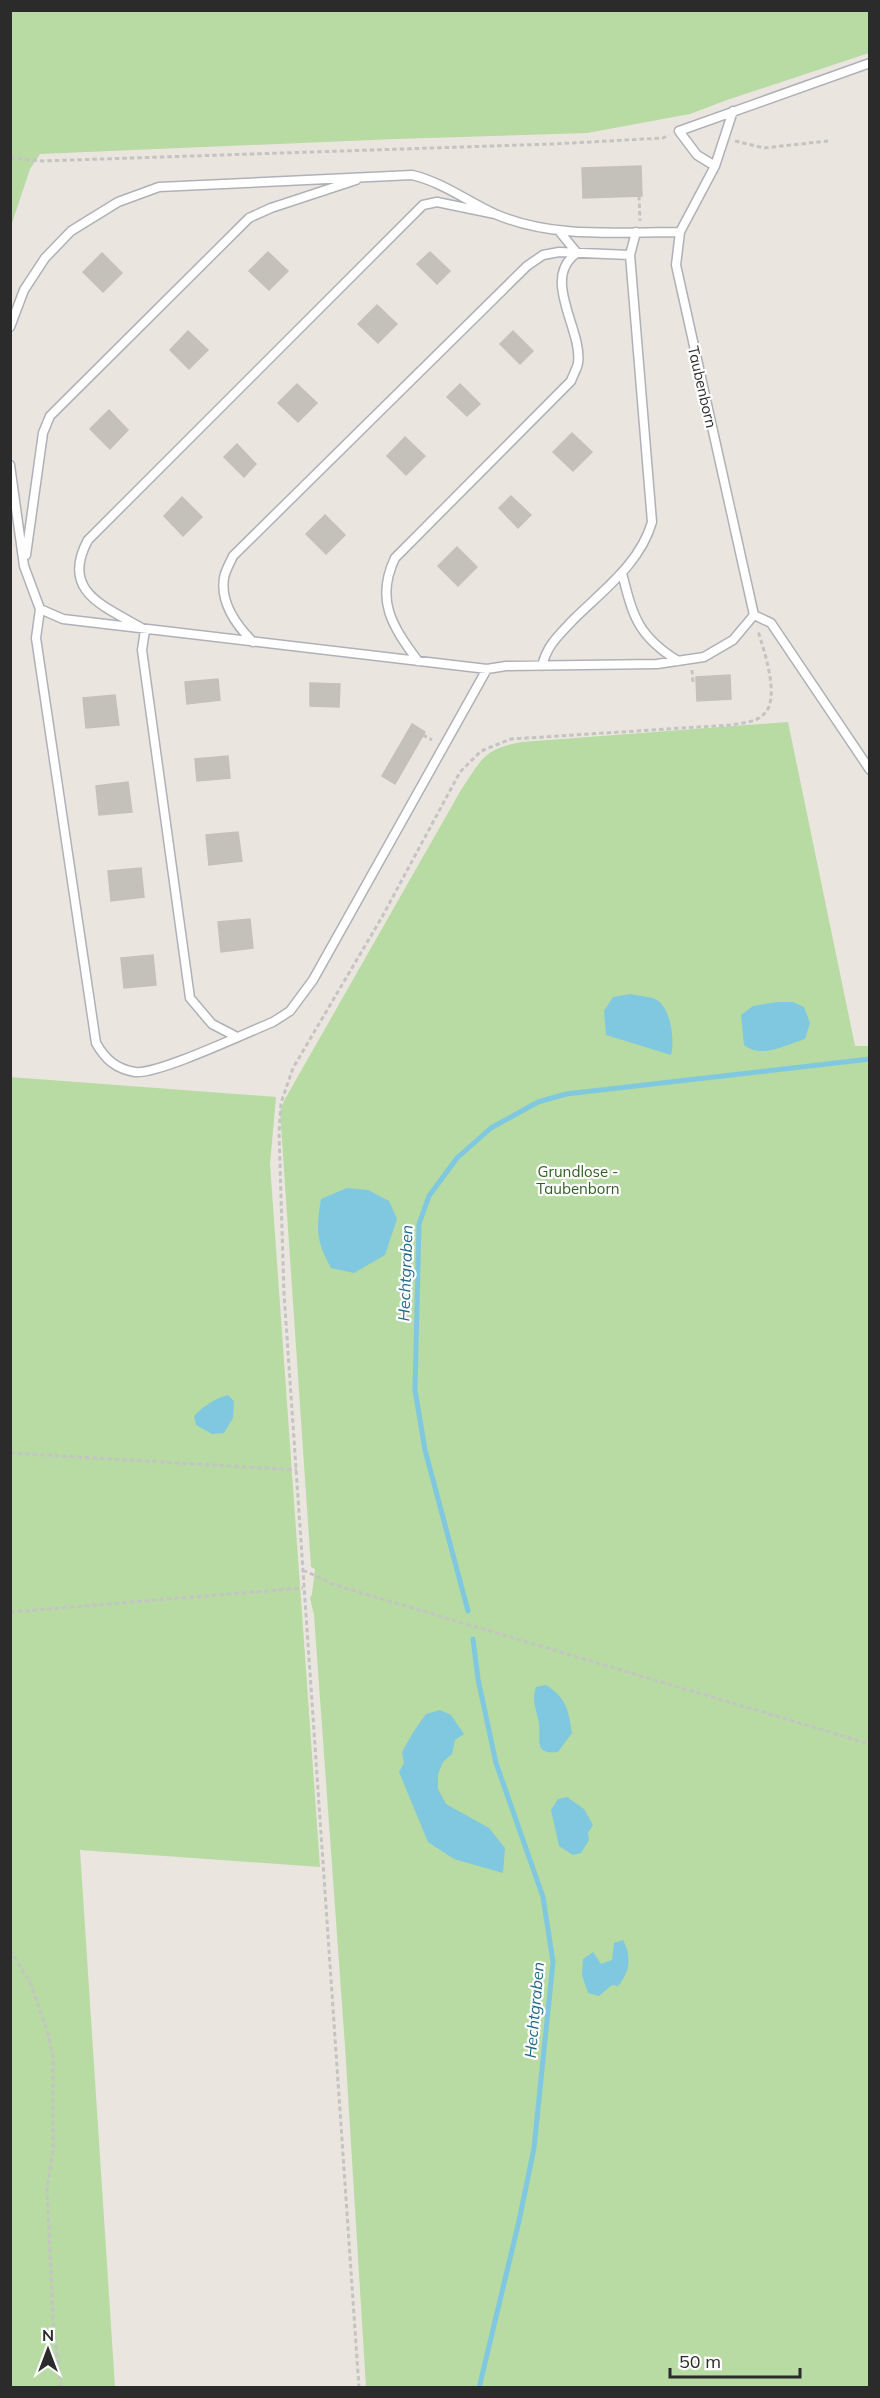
<svg xmlns="http://www.w3.org/2000/svg" width="880" height="2398" viewBox="0 0 880 2398" font-family="Mulish,sans-serif">
	<style>
		.green { fill: #b7dba2 }
		.water { fill: #7fc8e0 }
		.lines { fill: none; stroke-linecap: round; stroke-linejoin: round }
		.stream { stroke: #7fc8e0; stroke-width: 5 }
		.building { fill: #c4c0ba; stroke: #c6c1b8; stroke-width: 1.5 }
		.service-casing { stroke: #afb1b9; stroke-width: 11 }
		.path { stroke: #c4c4c4; stroke-width: 3; stroke-dasharray: 4.5 3; stroke-linecap: butt }
		.service { stroke: #fff; stroke-width: 8 }
		.labels { text-anchor: middle; stroke-width: 4.5; stroke-linejoin: round; paint-order: stroke }
		.street-label { font-size: 15px; fill: #2b2b2b; stroke: #fff }
		.park-label { font-size: 15px; fill: #315f23; stroke: #fff }
		.water-label { font-size: 16px; font-style: italic; fill: #1e698b; stroke: #fff }
	</style>
	<rect width="100%" height="100%" fill="#ebe5df"/>
	<path class="green" d="M 11,10 L 869,10 L 869,53 L 727,100 L 690,114 L 587,133 L 395,139 L 40,154 L 30,169 L 11,226 Z
		M 788,722 L 855,1046 L 869,1046 L 869,2387 L 366,2387 L 345,2046 L 314,1615 L 310,1598 L 312,1594 L 315,1569 L 311,1567 L 280,1111 L 285,1099 L 461,790 C 482,759 483,749 522,742 Z
		M 10,1077 L 276,1097 L 270,1164 L 320,1867 L 80,1850 L 115,2387 L 11,2387 Z"/>
	<path class="water" d="M 631,994 C 638,996 648,996 655,999 C 671,1006 675,1041 671,1055 L 606,1035 L 604,1011 L 613,997 Z
		M 777,1002 L 793,1002 L 804,1007 L 810,1023 L 805,1039 C 786,1045 761,1059 744,1045 L 741,1015 L 753,1006 Z
		M 347,1188 L 368,1190 L 389,1201 L 397,1219 L 385,1255 L 354,1273 L 331,1268 C 316,1241 316,1229 321,1199 Z
		M 228,1395 L 234,1401 L 233,1418 L 224,1433 L 212,1434 L 196,1425 L 194,1416 C 202,1407 216,1398 228,1395 Z
		M 546,1685 C 567,1699 568,1709 572,1733 L 558,1752 C 533,1755 541,1740 539,1724 C 537,1710 531,1702 536,1687 Z
		M 440,1710 L 451,1715 L 464,1734 L 455,1740 L 452,1754 L 443,1762 L 438,1774 L 438,1789 L 446,1804 L 489,1828 L 505,1848 L 503,1873 L 454,1859 L 428,1842 L 399,1772 L 404,1763 L 402,1752 L 414,1731 L 426,1714 Z
		M 567,1797 L 584,1809 L 593,1825 L 588,1833 L 589,1840 L 581,1853 L 573,1855 L 559,1846 L 551,1810 L 558,1799 Z
		M 623,1940 C 632,1957 630,1972 618,1986 L 612,1985 L 599,1996 L 588,1993 L 582,1975 L 583,1959 L 593,1952 L 601,1964 L 612,1960 L 614,1943 Z"/>
	<g class="lines">
		<path class="stream" d="M 468,1611 L 425,1450 L 415,1390 L 419,1224 L 429,1196 L 457,1158 L 491,1128 L 538,1102 L 566,1094 L 870,1059
			M 473,1639 L 478,1679 L 496,1763 L 543,1897 L 553,1962 L 534,2148 L 519,2221 L 479,2388"/>
	</g>
	<path class="building" d="M 641,166 L 642,196 L 583,198 L 582,168 Z
		M 268,252 L 288,271 L 269,290 L 249,271 Z
		M 430,252 L 450,271 L 437,284 L 417,264 Z
		M 102,253 L 122,273 L 103,292 L 83,272 Z
		M 377,305 L 397,324 L 378,343 L 358,324 Z
		M 188,331 L 208,350 L 189,369 L 170,350 Z
		M 513,331 L 533,351 L 520,364 L 500,344 Z
		M 297,384 L 317,403 L 298,422 L 278,403 Z
		M 460,384 L 480,404 L 467,416 L 447,397 Z
		M 109,410 L 128,430 L 110,449 L 90,429 Z
		M 572,433 L 592,452 L 573,471 L 553,452 Z
		M 405,437 L 425,456 L 406,475 L 387,456 Z
		M 237,444 L 256,464 L 244,477 L 224,457 Z
		M 511,496 L 531,515 L 518,528 L 499,508 Z
		M 182,497 L 202,517 L 183,536 L 164,516 Z
		M 325,515 L 345,535 L 326,554 L 306,534 Z
		M 457,547 L 477,567 L 458,586 L 438,566 Z
		M 730,675 L 731,699 L 697,701 L 696,677 Z
		M 218,679 L 220,700 L 187,704 L 185,682 Z
		M 310,683 L 340,684 L 339,707 L 310,706 Z
		M 115,695 L 119,725 L 86,728 L 83,698 Z
		M 412,724 L 425,732 L 395,784 L 382,776 Z
		M 228,756 L 230,778 L 197,781 L 195,759 Z
		M 128,782 L 132,812 L 99,815 L 96,786 Z
		M 238,832 L 242,861 L 209,865 L 206,835 Z
		M 141,868 L 144,897 L 111,901 L 108,871 Z
		M 250,919 L 253,948 L 221,952 L 218,922 Z
		M 153,955 L 156,985 L 124,988 L 121,958 Z"/>
	<g class="lines">
		<defs>
			<path id="service" d="M 733,111 L 715,166 L 680,232 L 676,265 L 754,615
				M 715,166 L 697,155 L 679,131 L 870,63
				M 10,327 L 24,290 L 45,258 L 71,231 L 118,202 L 159,187 L 412,175 C 442,182 467,201 495,214 C 553,239 618,232 680,232
				M 10,465 L 24,566 L 40,609 L 63,619 L 487,669 L 506,666 L 657,664 L 704,657 L 733,640 L 754,615
				M 26,555 L 43,433 L 50,416 L 249,218 L 271,208 L 356,180
				M 622,573 C 633,617 638,636 678,661
				M 40,609 L 36,638 L 96,1043 C 105,1059 116,1069 135,1072 C 157,1075 248,1032 273,1022 L 290,1011 L 313,980 L 487,669
				M 754,615 L 771,623 L 870,770
				M 253,642 C 237,626 220,603 224,578 C 225,571 230,563 233,556 L 527,266 L 543,255 L 559,252 L 630,255
				M 418,661 C 392,626 375,600 395,558 L 571,381 C 573,375 577,369 578,363 C 583,330 540,278 577,253 L 560,232
				M 542,666 C 547,645 559,635 573,620 C 602,591 640,564 652,522 L 630,255 L 636,232
				M 237,1037 L 212,1024 L 190,998 L 142,650 L 145,630 C 107,607 59,593 88,540 L 423,205 L 437,202 L 495,214"/>
		</defs>
		<use href="#service" class="service-casing"/>
		<path class="path" d="M 735,141 L 764,148 L 828,141
			M 10,158 L 43,161 L 553,144 L 663,138 L 669,135
			M 639,196 L 640,221
			M 692,670 L 693,682 L 696,681
			M 423,735 L 432,740
			M 10,1453 L 297,1470
			M 303,1570 L 335,1585 L 870,1744
			M 10,1612 L 303,1588
			M 10,1950 L 30,1982 L 48,2034 L 53,2057 L 53,2151 L 47,2188 L 53,2320 L 61,2388
			M 359,2388 L 284,1293 L 279,1133 L 281,1103 L 293,1068 L 382,917 L 460,772 L 481,751 L 511,739 L 730,725 C 741,723 756,723 765,713 C 780,697 764,650 758,631"/>
		<use href="#service" class="service"/>
	</g>
	<g class="labels">
		<g class="street-label">
			<text transform="translate(702 387) rotate(77)" y="5">Taubenborn</text>
		</g>
		<g class="park-label">
			<text x="578" y="1177">Grundlose -<tspan x="578" dy="17">Taubenborn</tspan></text>
		</g>
		<g class="water-label">
			<text transform="translate(405 1273) rotate(-88)" y="6">Hechtgraben</text>
			<text transform="translate(534 2010) rotate(-85)" y="6">Hechtgraben</text>
		</g>
	</g>
	<rect width="880" height="2398" fill="none" stroke="#2b2b2b" stroke-width="24"/>
	<g transform="translate(48 2350)" stroke="#ffffff" stroke-width="4.5" paint-order="stroke">
	<path d="M0-4.5L10 22L0 15L-10 22Z" fill="#2b2b2b"/>
	<text y="-9" font-size="16" font-weight="bold" text-anchor="middle" fill="#2b2b2b">N</text>
	</g>
	<path d="M670 2368v9h130v-9" fill="none" stroke="#2b2b2b" stroke-width="3"/>
	<text x="679" y="2368" font-size="18" fill="#2b2b2b" stroke="#ffffff" stroke-width="4.5" paint-order="stroke">50 m</text>
</svg>
